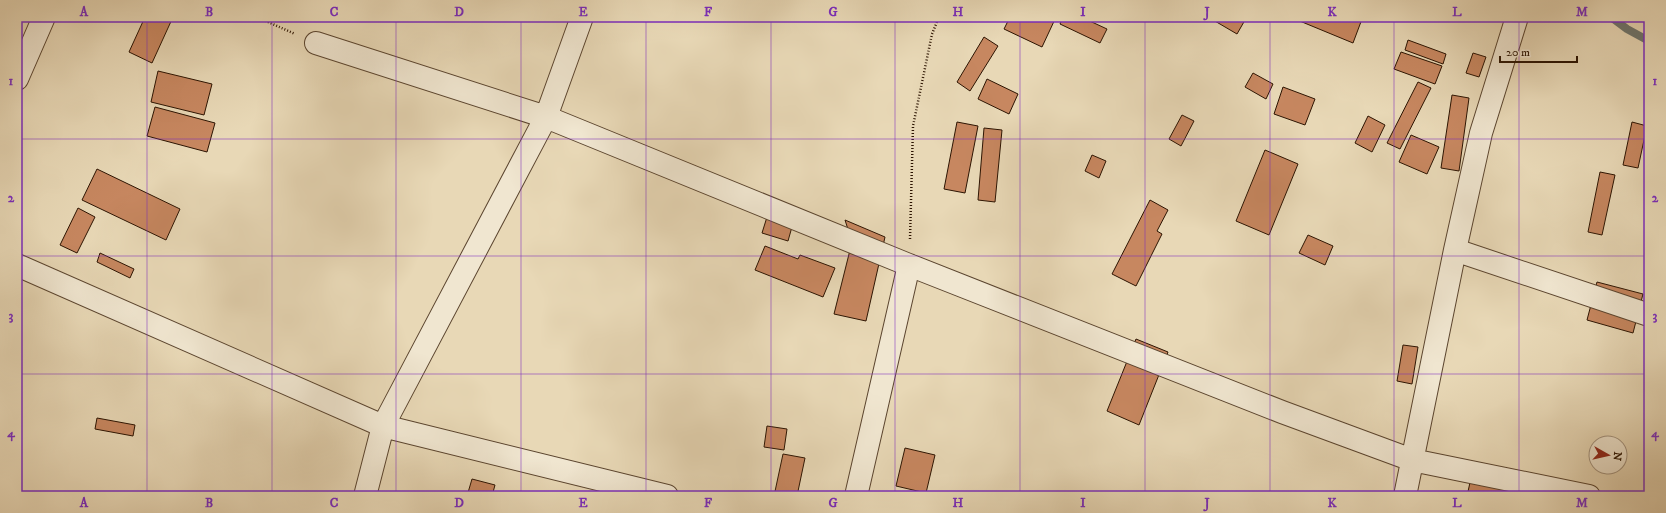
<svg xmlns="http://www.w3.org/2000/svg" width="1666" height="513" viewBox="0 0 1666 513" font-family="'IM FELL DW Pica',serif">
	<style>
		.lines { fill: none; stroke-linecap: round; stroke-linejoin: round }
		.stream { stroke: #6e766f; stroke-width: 8 }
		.building { fill: #c78760; stroke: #2c1402 }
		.minor-casing { stroke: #5b452f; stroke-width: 24 }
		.tertiary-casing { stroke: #5b452f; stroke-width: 24 }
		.path { stroke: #2c1402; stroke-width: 2.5; stroke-dasharray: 1 2; stroke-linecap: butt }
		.minor { stroke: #f0e6d0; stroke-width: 22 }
		.tertiary { stroke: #f0e6d0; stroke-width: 22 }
		.grid { fill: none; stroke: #7b2cbf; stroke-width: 1; stroke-opacity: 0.55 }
		.neatline { fill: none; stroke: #7b2cbf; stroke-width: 1.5 }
		.grid-label { font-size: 13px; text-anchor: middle; font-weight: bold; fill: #7b2cbf }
	</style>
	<rect width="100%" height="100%" fill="#e8d8b6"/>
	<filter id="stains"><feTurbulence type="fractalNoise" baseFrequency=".005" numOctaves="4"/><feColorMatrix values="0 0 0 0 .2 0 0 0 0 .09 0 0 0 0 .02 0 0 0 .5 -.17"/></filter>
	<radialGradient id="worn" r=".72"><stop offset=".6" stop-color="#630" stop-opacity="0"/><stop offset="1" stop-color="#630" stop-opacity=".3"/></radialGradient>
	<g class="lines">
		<path class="stream" d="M 1611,17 L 1627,29 L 1649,41"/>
	</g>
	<path class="building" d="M 145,17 L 173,17 L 152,63 L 129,52 Z
		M 1010,17 L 1035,17 L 1043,21 L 1045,17 L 1056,17 L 1042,47 L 1004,29 Z
		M 1063,17 L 1081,17 L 1107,29 L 1100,43 L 1060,24 Z
		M 1208,17 L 1240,17 L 1245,20 L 1237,34 Z
		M 1290,17 L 1358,17 L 1362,19 L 1353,43 Z
		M 984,37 L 998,46 L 970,91 L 957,82 Z
		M 1408,40 L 1446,54 L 1443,64 L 1405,50 Z
		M 1401,52 L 1442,66 L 1435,84 L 1394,69 Z
		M 1473,53 L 1486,57 L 1479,77 L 1466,73 Z
		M 158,71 L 212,84 L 204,115 L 151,102 Z
		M 1253,73 L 1273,84 L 1266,99 L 1245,87 Z
		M 987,79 L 1018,94 L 1009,114 L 978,99 Z
		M 1418,82 L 1431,88 L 1400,149 L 1387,143 Z
		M 1283,87 L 1315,99 L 1305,125 L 1274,114 Z
		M 1452,95 L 1469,98 L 1459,171 L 1441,168 Z
		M 155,107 L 215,123 L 207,152 L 147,136 Z
		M 1182,115 L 1194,121 L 1181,146 L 1169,139 Z
		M 1368,116 L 1385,125 L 1372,152 L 1355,143 Z
		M 957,122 L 978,126 L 965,193 L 944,189 Z
		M 1632,122 L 1647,126 L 1638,168 L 1623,165 Z
		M 984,128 L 1002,130 L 995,202 L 978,200 Z
		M 1411,135 L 1439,147 L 1427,174 L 1399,162 Z
		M 1265,150 L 1298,164 L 1269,235 L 1236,221 Z
		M 1092,155 L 1106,161 L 1099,178 L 1085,171 Z
		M 97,169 L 180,209 L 166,240 L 82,200 Z
		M 1600,172 L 1615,175 L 1602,235 L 1588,232 Z
		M 1150,200 L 1168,210 L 1157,231 L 1162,234 L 1136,286 L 1112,274 Z
		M 772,201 L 797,209 L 788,241 L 762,233 Z
		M 78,208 L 95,217 L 77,253 L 60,245 Z
		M 845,220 L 885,237 L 866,321 L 834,314 L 852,242 Z
		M 1308,235 L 1333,246 L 1325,265 L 1299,253 Z
		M 765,246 L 798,259 L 800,255 L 835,268 L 823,297 L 755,270 Z
		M 100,253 L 134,269 L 130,278 L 97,262 Z
		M 1597,282 L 1643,294 L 1633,333 L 1587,320 Z
		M 1136,339 L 1168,352 L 1139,425 L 1107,411 Z
		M 1403,345 L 1418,347 L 1412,384 L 1397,381 Z
		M 97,418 L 135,425 L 133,436 L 95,429 Z
		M 767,426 L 787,429 L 784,450 L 764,447 Z
		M 905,448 L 935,455 L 926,493 L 896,486 Z
		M 783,454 L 805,458 L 797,496 L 774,496 Z
		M 1473,469 L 1517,479 L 1513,496 L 1467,496 Z
		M 472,479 L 495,485 L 492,496 L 467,496 Z"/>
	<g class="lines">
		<defs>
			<path id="minor" d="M 316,43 L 546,117 L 909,265 L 1282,412 L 1412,460 L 1589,496
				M 1455,250 L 1649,315
				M 17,265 L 383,426 L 667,496
				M 365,496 L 383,426 L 546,117 L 582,17
				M 856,496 L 909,265
				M 1405,496 L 1455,250 L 1481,133 L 1517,17"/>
			<path id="tertiary" d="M 17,79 L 44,17"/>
		</defs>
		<use href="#minor" class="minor-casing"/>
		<use href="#tertiary" class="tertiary-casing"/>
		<path class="path" d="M 257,17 L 295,34
			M 910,239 L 913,126 L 932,34 L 939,17"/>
		<use href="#minor" class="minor"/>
		<use href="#tertiary" class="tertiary"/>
	</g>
	<path class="grid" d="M 147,17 L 147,496M 272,17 L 272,496M 396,17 L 396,496M 521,17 L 521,496M 646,17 L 646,496M 771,17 L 771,496M 895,17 L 895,496M 1020,17 L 1020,496M 1145,17 L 1145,496M 1270,17 L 1270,496M 1394,17 L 1394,496M 1519,17 L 1519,496M 17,139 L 1649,139M 17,256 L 1649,256M 17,374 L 1649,374"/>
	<rect width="1666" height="513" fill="none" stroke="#e8d8b6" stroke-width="44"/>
	<g transform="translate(1608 455) rotate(98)"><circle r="19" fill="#f0e6d0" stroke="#a2927e"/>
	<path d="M0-3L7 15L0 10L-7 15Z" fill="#8f2418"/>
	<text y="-6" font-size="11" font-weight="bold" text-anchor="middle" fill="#2c1402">N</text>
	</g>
	<path d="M1500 56v6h77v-6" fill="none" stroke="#2c1402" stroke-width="2"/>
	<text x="1506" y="56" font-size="12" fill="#2c1402" stroke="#f0e6d0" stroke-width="3" paint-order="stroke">20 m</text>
	<rect x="22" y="22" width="1622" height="469" class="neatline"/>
	<g class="grid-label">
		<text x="84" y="16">A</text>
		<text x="209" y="16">B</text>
		<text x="334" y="16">C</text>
		<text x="459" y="16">D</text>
		<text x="583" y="16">E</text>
		<text x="708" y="16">F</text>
		<text x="833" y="16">G</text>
		<text x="958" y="16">H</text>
		<text x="1083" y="16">I</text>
		<text x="1207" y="16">J</text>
		<text x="1332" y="16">K</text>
		<text x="1457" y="16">L</text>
		<text x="1582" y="16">M</text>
		<text x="11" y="85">1</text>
		<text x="1655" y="85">1</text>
		<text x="11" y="202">2</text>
		<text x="1655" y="202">2</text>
		<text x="11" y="320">3</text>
		<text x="1655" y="320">3</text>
		<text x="11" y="437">4</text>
		<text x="1655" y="437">4</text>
		<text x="84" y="507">A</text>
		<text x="209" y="507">B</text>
		<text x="334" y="507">C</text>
		<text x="459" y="507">D</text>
		<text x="583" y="507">E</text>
		<text x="708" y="507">F</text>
		<text x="833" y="507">G</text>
		<text x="958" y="507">H</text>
		<text x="1083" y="507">I</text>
		<text x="1207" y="507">J</text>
		<text x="1332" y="507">K</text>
		<text x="1457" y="507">L</text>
		<text x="1582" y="507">M</text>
	</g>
	<rect width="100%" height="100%" filter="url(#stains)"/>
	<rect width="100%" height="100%" fill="url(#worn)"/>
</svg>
